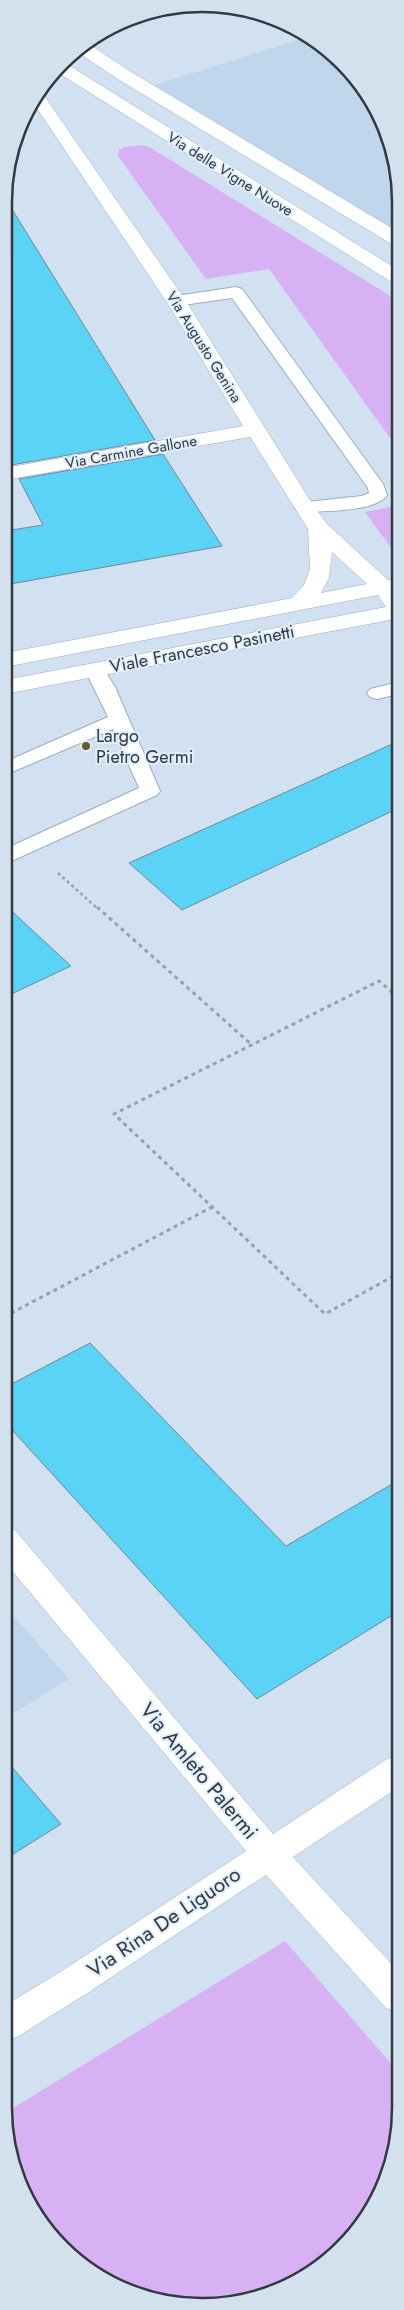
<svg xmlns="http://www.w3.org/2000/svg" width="404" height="2310" viewBox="0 0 404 2310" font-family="Jost,sans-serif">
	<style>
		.built { fill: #c0d6ed }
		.green { fill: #d8b1f5 }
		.building { fill: #5ad3f6; stroke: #738a92 }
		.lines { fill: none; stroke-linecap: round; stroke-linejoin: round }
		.service-casing { stroke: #9cacbc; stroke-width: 2 }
		.minor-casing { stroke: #9cacbc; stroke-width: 1 }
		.secondary-casing { stroke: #9cacbc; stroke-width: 1 }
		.path-far1 { stroke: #95a1ae; stroke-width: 2.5; stroke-dasharray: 3 3; stroke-linecap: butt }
		.path { stroke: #95a1ae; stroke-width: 3; stroke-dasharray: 4 4; stroke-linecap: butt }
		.service { fill: #fff; fill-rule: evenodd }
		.minor { fill: #fff; fill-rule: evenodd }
		.secondary { fill: #fff; fill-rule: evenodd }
		.poi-dot { fill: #675d29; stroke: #e1eefc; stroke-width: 2 }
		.labels { text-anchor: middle; stroke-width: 4; stroke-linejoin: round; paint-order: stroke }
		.far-street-label { font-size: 15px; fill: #333940; stroke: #e1eefc }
		.street-label { font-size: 18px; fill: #333940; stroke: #e1eefc }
		.poi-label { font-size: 18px; fill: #333940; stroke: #e1eefc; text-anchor: start }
		.near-street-label { font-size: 21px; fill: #333940; stroke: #e1eefc }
		.rim { fill: none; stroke: #333940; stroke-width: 2.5 }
	</style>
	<rect width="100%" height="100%" fill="#d1e1f2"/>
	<path class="built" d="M 307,37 L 342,62 L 385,126 L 400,189 L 400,233 L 155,85 Z
		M 4,1605 L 69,1679 L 4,1719 Z"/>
	<path class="green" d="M 142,145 L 151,148 L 400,302 L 400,452 L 269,269 L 206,279 L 118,156 L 119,150 L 124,147 Z
		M 400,505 L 400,553 L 389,545 L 365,512 Z
		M 285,1941 L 399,2073 L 399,2134 L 380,2196 L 332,2257 L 265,2296 L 189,2306 L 126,2291 L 62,2248 L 19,2184 L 5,2113 Z"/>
	<path class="building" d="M 5,198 L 155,440 L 11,465 L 5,454 Z
		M 163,454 L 222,546 L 5,585 L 5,531 L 43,525 L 19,479 Z
		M 399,741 L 399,808 L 182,910 L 129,863 Z
		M 5,905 L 71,966 L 5,997 Z
		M 90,1343 L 286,1546 L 399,1480 L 399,1611 L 257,1699 L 4,1421 L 4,1388 Z
		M 4,1758 L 61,1824 L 4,1860 Z"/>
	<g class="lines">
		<defs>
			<path id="service" d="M 236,287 L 242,289 L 383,484 L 387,495 C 376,512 323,511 303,512 L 297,511 L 294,507 L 297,503 L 362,496 L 369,493 L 368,488 L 232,298 L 176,306 L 170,305 L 168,301 L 170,297 L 176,296 Z
				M 95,664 L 102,666 L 115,687 L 160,791 L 157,795 L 5,864 L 5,849 L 139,788 L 113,729 L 5,775 L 5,762 L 108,717 L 85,670 L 88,666 Z
				M 399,682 L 399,694 L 377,699 L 370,697 L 367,693 L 370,689 Z"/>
			<path id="minor" d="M 41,91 L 186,301 L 313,505 L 327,524 L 388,580 L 400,579 L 400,591 L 397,591 L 400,595 L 400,618 L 5,694 L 5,680 L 386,607 L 378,595 L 5,667 L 5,653 L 292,598 L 304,585 L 310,569 L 308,529 L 250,437 L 5,480 L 5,468 L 243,426 L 166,301 L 32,101 ZM 332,552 L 367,584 L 321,593 L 329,578 Z
				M 4,1527 L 15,1530 L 273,1834 L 387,1759 L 399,1755 L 399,1787 L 293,1857 L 399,1972 L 399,2013 L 386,2008 L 266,1875 L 83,1996 L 17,2037 L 4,2041 L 4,2006 L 57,1974 L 246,1851 L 4,1561 Z"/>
			<path id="secondary" d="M 86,42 L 128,70 L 400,233 L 400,247 L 393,245 L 116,78 L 76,51 Z
				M 65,63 L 400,271 L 400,285 L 393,283 L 57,72 Z"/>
		</defs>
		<use href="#service" class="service-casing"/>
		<use href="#minor" class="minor-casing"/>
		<use href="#secondary" class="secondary-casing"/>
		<path class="path-far1" d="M 58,873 L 98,909"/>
		<path class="path" d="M 97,907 L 252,1045
			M 399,998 L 379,981 L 114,1114 L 325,1314 L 399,1273
			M 4,1317 L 212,1207"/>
		<use href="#service" class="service"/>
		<use href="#minor" class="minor"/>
		<use href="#secondary" class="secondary"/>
	</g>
	<circle class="poi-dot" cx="86" cy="746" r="5"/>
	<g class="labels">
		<g class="far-street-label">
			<text transform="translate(230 174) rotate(32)" y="5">Via delle Vigne Nuove</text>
			<text transform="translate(204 347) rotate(58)" y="5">Via Augusto Genina</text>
			<text transform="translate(131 452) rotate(-10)" y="5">Via Carmine Gallone</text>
		</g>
		<g class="street-label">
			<text transform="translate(202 649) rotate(-11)" y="6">Viale Francesco Pasinetti</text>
		</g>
		<g class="poi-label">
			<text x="96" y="742">Largo<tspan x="96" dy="21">Pietro Germi</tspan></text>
		</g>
		<g class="near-street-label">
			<text transform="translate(199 1771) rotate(50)" y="7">Via Amleto Palermi</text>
			<text transform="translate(164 1922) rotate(-34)" y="7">Via Rina De Liguoro</text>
		</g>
	</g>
	<path d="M0 0H404V2310H0ZM202 12H202A190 190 0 0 1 392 202V2108A190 190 0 0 1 202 2298H202A190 190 0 0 1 12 2108V202A190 190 0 0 1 202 12Z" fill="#d3e0ed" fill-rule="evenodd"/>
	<path class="rim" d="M202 12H202A190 190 0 0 1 392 202V2108A190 190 0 0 1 202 2298H202A190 190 0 0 1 12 2108V202A190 190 0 0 1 202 12Z"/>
</svg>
